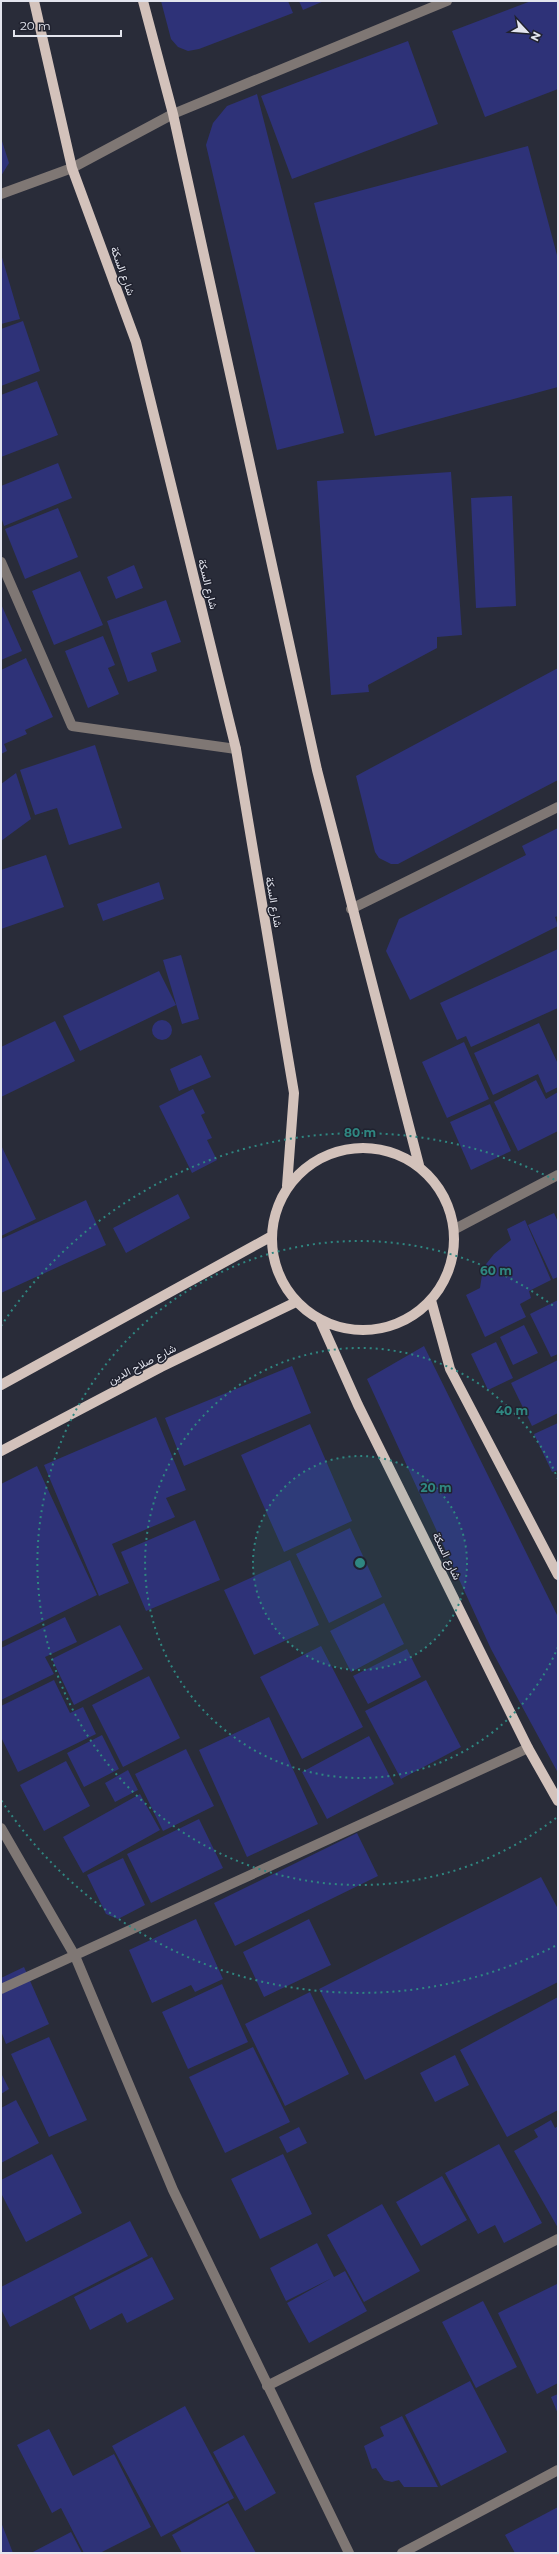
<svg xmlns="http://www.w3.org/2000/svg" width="559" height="2554" viewBox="0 0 559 2554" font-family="Montserrat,Vazirmatn,sans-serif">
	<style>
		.building { fill: #2e3278 }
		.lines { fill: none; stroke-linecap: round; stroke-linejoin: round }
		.minor { stroke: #7f7774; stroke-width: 10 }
		.major { stroke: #d3c2bb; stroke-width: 10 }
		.ring { fill: none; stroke: #2f8781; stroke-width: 2; stroke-dasharray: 2 4 }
		.labels { text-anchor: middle; stroke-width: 3; stroke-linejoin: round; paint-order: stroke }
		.street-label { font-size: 11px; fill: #e3e5ee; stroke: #20222f }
		.centre { fill: #2f8781; stroke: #20222f; stroke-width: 2 }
		.ring-label { font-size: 12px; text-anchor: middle; font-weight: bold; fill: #2f8781; stroke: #20222f; stroke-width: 3; stroke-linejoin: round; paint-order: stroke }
	</style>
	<rect width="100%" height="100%" fill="#292c39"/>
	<path class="building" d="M 161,1 L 288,1 L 293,13 L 199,49 L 188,51 L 178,47 L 171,39 Z
		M 299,1 L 324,1 L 303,10 Z
		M 531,1 L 558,1 L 558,89 L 485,117 L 452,31 Z
		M 408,41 L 438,124 L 292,179 L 261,96 Z
		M 257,94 L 344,433 L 277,450 L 206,145 L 213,123 L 227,106 Z
		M 1,138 L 9,163 L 1,176 Z
		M 528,146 L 558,259 L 558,387 L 375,436 L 314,203 Z
		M 1,254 L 20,319 L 1,324 Z
		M 23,321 L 40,371 L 1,386 L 1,329 Z
		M 37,381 L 58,435 L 1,457 L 1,395 Z
		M 58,463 L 72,498 L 4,526 L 1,517 L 1,486 Z
		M 451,472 L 462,635 L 437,637 L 437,648 L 368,685 L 369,692 L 331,695 L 317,481 Z
		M 512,496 L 516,606 L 476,608 L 471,498 Z
		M 58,508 L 78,557 L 25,579 L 5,529 Z
		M 134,565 L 143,588 L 116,599 L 107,577 Z
		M 80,571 L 103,625 L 54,645 L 32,591 Z
		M 166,600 L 181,642 L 151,653 L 157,671 L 128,682 L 107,621 Z
		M 1,604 L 22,651 L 1,660 Z
		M 103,636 L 115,665 L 108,668 L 119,694 L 88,708 L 65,651 Z
		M 26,658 L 53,717 L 25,730 L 27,734 L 4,744 L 7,751 L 1,754 L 1,670 Z
		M 558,668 L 558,780 L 398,864 L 391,864 L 379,858 L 375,852 L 356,776 Z
		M 95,745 L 122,828 L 69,845 L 57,808 L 35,815 L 20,770 Z
		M 16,773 L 31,819 L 1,841 L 1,784 Z
		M 558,828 L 558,916 L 555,917 L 558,926 L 410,1000 L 386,951 L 399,919 L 526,855 L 522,846 Z
		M 46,855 L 64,907 L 1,929 L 1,870 Z
		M 159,882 L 164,899 L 103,921 L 97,904 Z
		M 558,949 L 558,1008 L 471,1047 L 466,1036 L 457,1040 L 440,1003 Z
		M 181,955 L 199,1019 L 182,1024 L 163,960 Z
		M 159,971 L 176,1005 L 80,1051 L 63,1016 Z
		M152 1030a10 10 0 1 1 20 0a10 10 0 1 1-20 0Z
		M 55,1021 L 75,1061 L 1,1097 L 1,1047 Z
		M 539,1023 L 558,1064 L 558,1087 L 546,1093 L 538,1074 L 493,1095 L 474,1053 Z
		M 464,1042 L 489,1099 L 447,1118 L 422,1062 Z
		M 201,1055 L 211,1077 L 179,1091 L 170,1069 Z
		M 536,1080 L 546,1099 L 558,1092 L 558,1131 L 518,1151 L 494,1102 Z
		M 193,1089 L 205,1113 L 201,1115 L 212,1138 L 207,1140 L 217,1160 L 192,1173 L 159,1106 Z
		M 490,1104 L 511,1151 L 471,1170 L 450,1122 Z
		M 1,1145 L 36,1219 L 1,1236 Z
		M 178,1194 L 190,1218 L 126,1253 L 113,1228 Z
		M 86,1200 L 106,1245 L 1,1293 L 1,1239 Z
		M 554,1213 L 558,1222 L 558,1277 L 553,1279 L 528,1225 Z
		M 525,1220 L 551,1280 L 529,1291 L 531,1298 L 520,1304 L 526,1317 L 485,1337 L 466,1295 L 480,1288 L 483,1268 L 494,1254 L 511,1240 L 507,1229 Z
		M 558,1300 L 558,1354 L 551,1357 L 530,1314 Z
		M 524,1325 L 538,1353 L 513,1365 L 500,1337 Z
		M 496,1342 L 513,1378 L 488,1390 L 471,1354 Z
		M 424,1346 L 558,1617 L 558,1773 L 491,1649 L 367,1379 Z
		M 558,1360 L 558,1413 L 532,1426 L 511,1383 Z
		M 292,1366 L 311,1413 L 184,1466 L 165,1418 Z
		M 156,1417 L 186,1490 L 166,1498 L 175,1517 L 112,1544 L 129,1583 L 99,1596 L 44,1465 Z
		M 558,1423 L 558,1470 L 552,1472 L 534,1434 Z
		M 310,1424 L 352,1521 L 284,1552 L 241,1455 Z
		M 37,1466 L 97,1595 L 1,1642 L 1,1484 Z
		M 195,1520 L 220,1580 L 146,1611 L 121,1552 Z
		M 350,1528 L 382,1597 L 329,1623 L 296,1554 Z
		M 290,1560 L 319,1625 L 254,1655 L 224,1590 Z
		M 384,1603 L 404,1644 L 351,1672 L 330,1631 Z
		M 65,1617 L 77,1642 L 45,1657 L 54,1674 L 1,1700 L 1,1648 Z
		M 120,1625 L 143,1669 L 74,1705 L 52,1659 Z
		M 321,1646 L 363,1727 L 302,1759 L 260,1677 Z
		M 407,1649 L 421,1677 L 368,1704 L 353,1676 Z
		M 149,1676 L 180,1738 L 123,1767 L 92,1705 Z
		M 54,1680 L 70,1713 L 83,1707 L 96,1734 L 18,1772 L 1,1737 L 1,1706 Z
		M 426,1680 L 461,1747 L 401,1779 L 365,1711 Z
		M 269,1717 L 318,1824 L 247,1857 L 199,1750 Z
		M 102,1735 L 119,1769 L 84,1787 L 67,1753 Z
		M 369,1736 L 394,1784 L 327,1819 L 302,1772 Z
		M 186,1749 L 214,1806 L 163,1831 L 135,1774 Z
		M 66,1761 L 90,1806 L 44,1831 L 20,1785 Z
		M 128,1770 L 138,1790 L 115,1802 L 105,1783 Z
		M 140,1794 L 160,1830 L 83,1873 L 63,1837 Z
		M 199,1819 L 223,1868 L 151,1903 L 127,1854 Z
		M 357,1833 L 378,1876 L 235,1946 L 214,1903 Z
		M 123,1858 L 145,1905 L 118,1919 L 106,1914 L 87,1875 Z
		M 541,1877 L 558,1909 L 558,1982 L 365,2080 L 319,1989 Z
		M 196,1919 L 223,1979 L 195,1992 L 191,1985 L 152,2003 L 129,1950 Z
		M 309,1919 L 331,1965 L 264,1997 L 243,1952 Z
		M 24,1967 L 49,2024 L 6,2044 L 1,2031 L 1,1978 Z
		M 222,1984 L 248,2042 L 188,2069 L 162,2012 Z
		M 310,1992 L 349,2074 L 285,2106 L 245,2024 Z
		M 558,1997 L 558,2110 L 507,2137 L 460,2050 Z
		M 49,2037 L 87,2120 L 49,2137 L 11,2054 Z
		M 253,2047 L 290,2122 L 225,2153 L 189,2077 Z
		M 455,2055 L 469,2085 L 435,2102 L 420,2073 Z
		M 1,2073 L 9,2089 L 1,2094 Z
		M 16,2100 L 39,2143 L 1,2163 L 1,2108 Z
		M 551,2120 L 555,2128 L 558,2126 L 558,2228 L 514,2151 L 538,2137 L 534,2130 Z
		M 299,2127 L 307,2143 L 287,2153 L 279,2137 Z
		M 499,2144 L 542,2223 L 504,2243 L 495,2225 L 478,2234 L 445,2173 Z
		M 52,2154 L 82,2213 L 26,2242 L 1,2193 L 1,2180 Z
		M 283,2154 L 312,2214 L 260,2239 L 231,2179 Z
		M 442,2176 L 467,2220 L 421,2246 L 396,2202 Z
		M 382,2204 L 420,2271 L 364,2302 L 327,2235 Z
		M 130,2221 L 148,2256 L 10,2327 L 1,2309 L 1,2287 Z
		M 317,2243 L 334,2277 L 345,2271 L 367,2311 L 309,2343 L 287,2303 L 332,2278 L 286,2301 L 270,2268 Z
		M 152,2257 L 174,2299 L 127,2323 L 122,2313 L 90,2330 L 74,2297 Z
		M 557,2284 L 558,2383 L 537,2394 L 498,2313 Z
		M 483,2301 L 517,2367 L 476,2388 L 442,2322 Z
		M 470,2381 L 507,2452 L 441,2486 L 405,2415 Z
		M 558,2394 L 558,2414 L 551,2397 Z
		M 185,2406 L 234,2498 L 161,2537 L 112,2446 Z
		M 402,2416 L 438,2487 L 404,2487 L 399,2480 L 392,2482 L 384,2480 L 376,2468 L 372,2469 L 364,2446 L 384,2436 L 380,2427 Z
		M 49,2429 L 73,2476 L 114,2454 L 151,2527 L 100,2553 L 84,2553 L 61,2508 L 52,2513 L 17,2445 Z
		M 244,2435 L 276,2493 L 245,2511 L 213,2452 Z
		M 228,2503 L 256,2553 L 182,2553 L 172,2535 Z
		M 558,2507 L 558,2553 L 515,2553 L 505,2535 Z
		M 1,2522 L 13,2553 L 1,2553 Z
		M 71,2532 L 82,2553 L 31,2553 Z"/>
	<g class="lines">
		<path class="minor" d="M 1,194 L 72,168 L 173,114 L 447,1
			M 1,562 L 72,726 L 236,749
			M 351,909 L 558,807
			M 455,1229 L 558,1175
			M 1,1828 L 75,1956 L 173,2190 L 349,2553
			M 1,1989 L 528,1748
			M 267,2386 L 558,2239
			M 402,2553 L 558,2470"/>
		<path class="major" d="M 34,1 L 72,168 L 136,342 L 236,749 L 294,1093 L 287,1186
			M 143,1 L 173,114 L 317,770 L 419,1165
			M272 1239a91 91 0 1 1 182 0a91 91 0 1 1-182 0Z
			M 431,1300 L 450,1369 L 558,1575
			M 320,1320 L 358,1405 L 528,1748 L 558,1801
			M 1,1385 L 272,1236
			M 1,1451 L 161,1367 L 296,1302"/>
	</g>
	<circle cx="360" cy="1563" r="107" fill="#2f8781" fill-opacity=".12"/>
	<g class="ring">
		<circle cx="360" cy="1563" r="107"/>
		<path d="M558 1647A215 215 0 1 1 558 1479"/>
		<path d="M556 1818A322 322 0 1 1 556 1308"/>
		<path d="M555 1946A430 430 0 0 1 1 1800M1 1326A430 430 0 0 1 555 1180"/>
	</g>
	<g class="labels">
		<g class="street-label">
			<text transform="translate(123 271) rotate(70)" y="4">شارع السكة</text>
			<text transform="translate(208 584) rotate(76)" y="4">شارع السكة</text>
			<text transform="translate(274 902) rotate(80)" y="4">شارع السكة</text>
			<text transform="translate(142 1364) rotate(-27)" y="4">شارع صلاح الدين</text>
			<text transform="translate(447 1556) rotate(64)" y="4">شارع السكة</text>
		</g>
	</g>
	<circle cx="360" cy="1563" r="6" class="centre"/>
	<g class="ring-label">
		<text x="360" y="1137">80 m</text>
		<text x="496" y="1275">60 m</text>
		<text x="512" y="1415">40 m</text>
		<text x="436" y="1492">20 m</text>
	</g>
	<rect width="559" height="2554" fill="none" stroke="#e3e5ee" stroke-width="4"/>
	<g transform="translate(527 32) rotate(116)" stroke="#20222f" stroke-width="3" paint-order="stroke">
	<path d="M0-3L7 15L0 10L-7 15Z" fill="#e3e5ee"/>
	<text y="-6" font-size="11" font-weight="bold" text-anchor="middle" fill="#e3e5ee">N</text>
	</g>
	<path d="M14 30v6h107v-6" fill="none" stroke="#e3e5ee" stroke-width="2"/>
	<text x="20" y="30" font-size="12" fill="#e3e5ee" stroke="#20222f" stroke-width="3" paint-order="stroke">20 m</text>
</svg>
